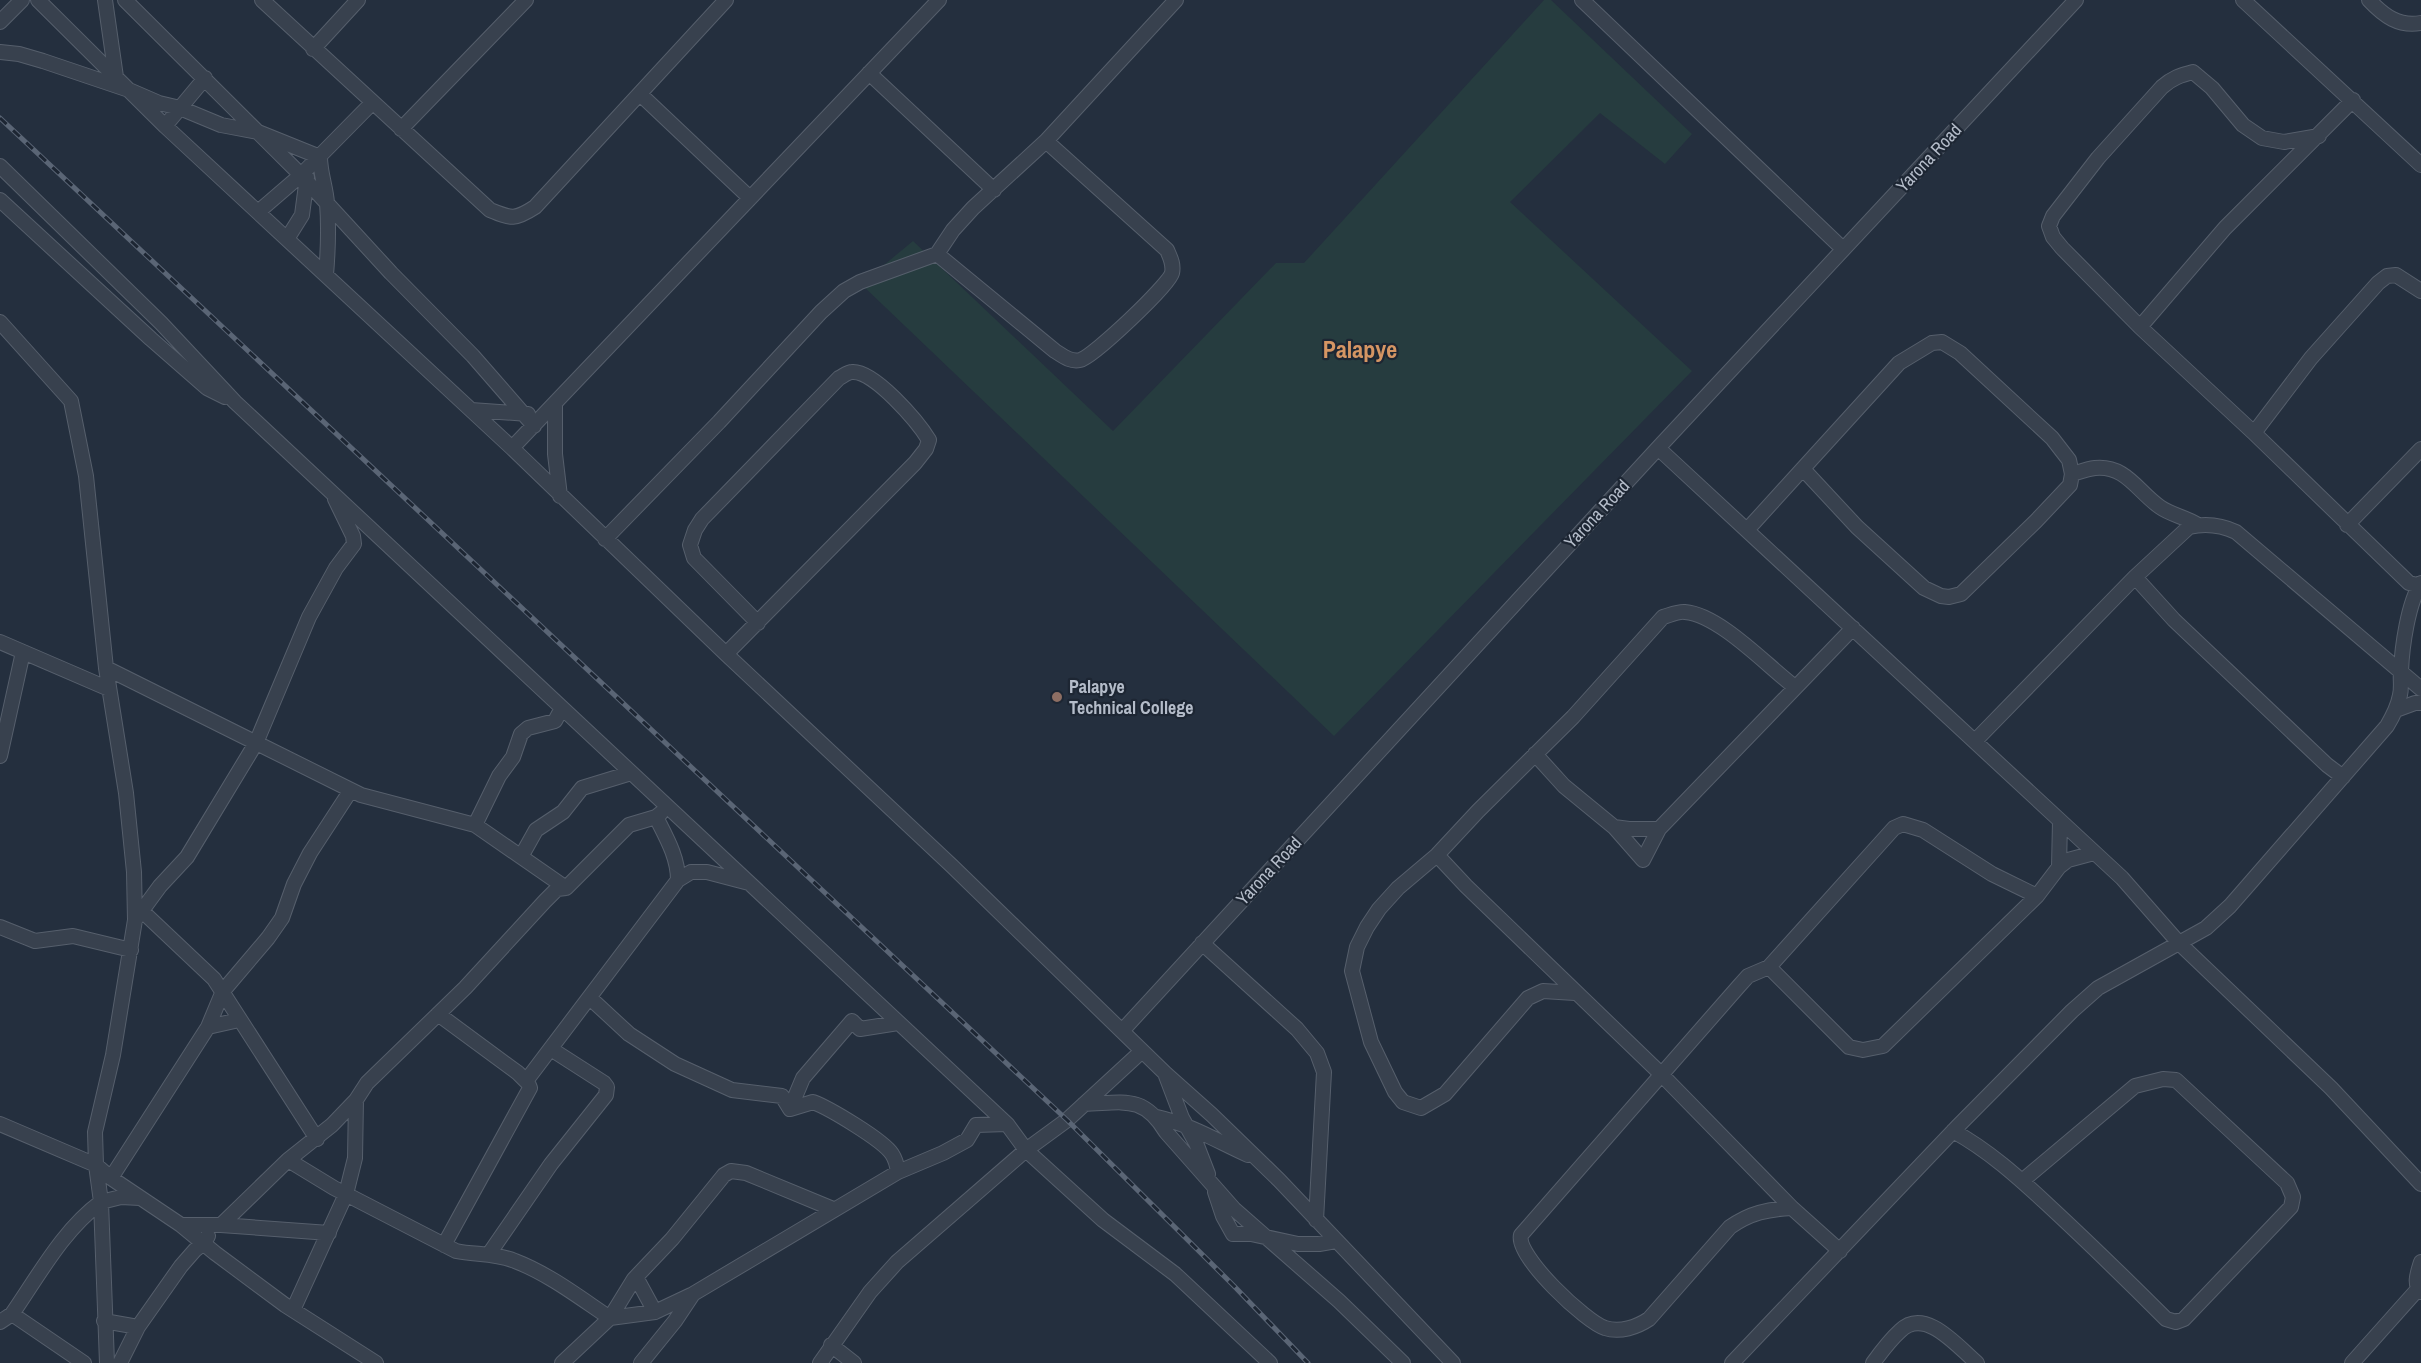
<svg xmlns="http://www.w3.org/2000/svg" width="2421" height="1363" viewBox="0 0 2421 1363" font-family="'Archivo Narrow',sans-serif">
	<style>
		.green { fill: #263c3f }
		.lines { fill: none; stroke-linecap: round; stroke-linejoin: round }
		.minor-casing { stroke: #565f6c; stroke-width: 16 }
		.minor { stroke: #38414e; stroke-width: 14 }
		.rail-casing { stroke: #5a6575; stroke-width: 5 }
		.rail { stroke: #1d2633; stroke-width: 3; stroke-dasharray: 9; stroke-linecap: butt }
		.education-dot { fill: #8d6e63; stroke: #1d2633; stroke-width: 2 }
		.labels { text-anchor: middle; stroke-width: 4.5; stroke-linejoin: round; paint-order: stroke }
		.street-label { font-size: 18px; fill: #b4bcc9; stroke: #1d2633 }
		.poi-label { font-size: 18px; font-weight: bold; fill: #b4bcc9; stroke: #1d2633; text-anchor: start }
		.district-label { font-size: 24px; font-weight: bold; fill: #d59563; stroke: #1d2633 }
	</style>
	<rect width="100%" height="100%" fill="#242f3e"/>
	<path class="green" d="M 1544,0 L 1551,0 L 1692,134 L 1665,164 L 1600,113 L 1510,202 L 1692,371 L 1334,736 L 861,284 L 913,241 L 1113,431 L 1276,263 L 1304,263 Z"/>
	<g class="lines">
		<defs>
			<path id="minor" d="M 38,0 L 165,126 L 512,448 L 726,654 L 952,866 L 1166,1074 L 1212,1115 L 1279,1180 L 1453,1363
				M 105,0 L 116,77
				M 125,0 L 301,175 L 391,273 L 473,356 L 534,426
				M 262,0 L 490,210 C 512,219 515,220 535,207 L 726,0
				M 1582,0 L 1843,249
				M 2243,0 L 2421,165
				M 2369,0 C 2384,16 2399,27 2421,23
				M 0,22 L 22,0
				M 313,49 L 358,0
				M 0,52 L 19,54 L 43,61 L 129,90 L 159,103 L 180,108 L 221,125 L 258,132 L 320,157 C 320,173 326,187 327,203 C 329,227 328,251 326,275
				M 869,73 L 994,190
				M 640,94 L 750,198
				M 165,126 L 205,78
				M 401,129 L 526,0
				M 2319,136 L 2284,142 L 2262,138 L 2243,125 L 2212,88 L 2193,72 C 2181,75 2172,78 2162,87 L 2098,158 L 2053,216 L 2049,226 L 2053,237 L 2062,248 L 2140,327 L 2254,433 L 2409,583 L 2421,586
				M 0,166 L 161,323 L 235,402 L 1007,1124 L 1026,1150 L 1103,1220 L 1175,1274 L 1270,1363
				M 0,200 L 151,339 L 207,388 L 225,397
				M 258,212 L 301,175 L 372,103
				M 287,239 L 302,215 L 307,177
				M 937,254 L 1055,351 C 1063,356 1070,362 1080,360 C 1093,357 1169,285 1172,273 C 1174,264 1170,257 1167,250 L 1046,141
				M 0,322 L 71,401 L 86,476 L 106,668 L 126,793 L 134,872 L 135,920 L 113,1055 L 95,1132 L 96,1165 L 101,1202 C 63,1230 39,1275 12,1314 L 0,1322
				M 2140,327 L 2225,228 L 2353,100
				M 555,403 L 555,454 L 560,496
				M 471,410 L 528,414
				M 2254,433 L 2311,358 L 2378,283 L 2387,276 L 2396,275 L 2421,291
				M 512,448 L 939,0
				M 1658,448 L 2122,878 L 2179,943 L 2331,1088 L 2421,1184
				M 2072,474 C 2079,472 2087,469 2095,468 C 2126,465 2137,491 2160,507 C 2171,515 2186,517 2198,525
				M 2347,525 L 2421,449
				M 1747,530 L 1899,363 L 1932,343 L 1942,342 L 1960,353 L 2052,438 L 2069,460 L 2072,474 L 2070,485 L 2036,521 L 1961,594 L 1949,597 L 1941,596 L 1924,588 L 1857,527 L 1803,469
				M 605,539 L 719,422 L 821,312 L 844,291 L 860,282 L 937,254 L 953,230 L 973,208 L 1046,141 L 1176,0
				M 2135,577 L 2174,620 L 2327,765 L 2343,777
				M 0,642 L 109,689
				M 726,654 L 915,463 L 926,449 L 929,440 C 918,422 874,370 852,372 C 848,372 843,376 839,378 L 702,519 L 695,530 L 690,545 L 694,558 L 758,623
				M 106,668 L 361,795 L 475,825 L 566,888 L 557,889 L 545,901 L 465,988 L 367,1083 L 356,1100 L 332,1125 L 288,1160 L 221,1225 L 181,1225
				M 2396,710 L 2415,703 L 2421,703
				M 1975,741 L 2135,577 L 2189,527 C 2206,523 2221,525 2236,532 L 2421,689
				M 1535,754 L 1564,786 L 1614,827 L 1643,860 L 1659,829
				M 0,756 L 23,652
				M 475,825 L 499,776 L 513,757 L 521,734 L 528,728 L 555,721 L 562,708
				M 1614,827 L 1629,829 L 1659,829 L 1853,628
				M 522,855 L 536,830 L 563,812 L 582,788 L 631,773
				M 1437,855 L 1466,886 L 1660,1073 L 1792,1208 L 1840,1251
				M 2059,867 L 2068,860 L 2094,853
				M 678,880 L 691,872 L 707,872 L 749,883
				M 566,888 L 629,825 L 656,817 L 661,813
				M 142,911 L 214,979 L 317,1139
				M 135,920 L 160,886 L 187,857 L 256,743 L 309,617 L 336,568 L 354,544 L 353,536 L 335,499
				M 0,927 L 35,941 L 73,936 L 131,950
				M 1202,943 L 1297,1029 L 1317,1053 L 1324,1072 L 1316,1220
				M 1769,967 L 1849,1047 L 1863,1050 L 1883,1046 L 2037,896 L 2059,867 L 2060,821
				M 1575,993 L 1543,991 L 1528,998 L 1445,1094 L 1421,1108 L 1403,1102 L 1395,1092 L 1371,1042 L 1352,971 L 1357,947 L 1367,927 L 1379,909 L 1398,888 L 1437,855 L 1478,811 L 1573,717 L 1663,617 C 1670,615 1679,611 1685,612 C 1720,615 1767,666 1795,687
				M 590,998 L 629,1034 L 675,1064 L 732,1090 L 782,1096 L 790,1109 L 813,1102 C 829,1108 883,1140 892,1154 C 896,1160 897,1165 898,1172
				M 438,1014 L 518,1073 L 528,1083 L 530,1088 L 444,1245
				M 208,1027 L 239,1020
				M 1122,1031 L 1658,448 L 2076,0
				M 1166,1076 L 1182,1118 L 1196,1143 L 1208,1174
				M 526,1081 L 678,880 C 678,857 666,837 656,817
				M 1084,1104 C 1123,1103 1143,1094 1166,1132 L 1234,1209 L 1339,1301 L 1403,1363
				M 790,1109 L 803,1078 L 852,1021 L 860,1029 L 898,1023
				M 1157,1117 C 1189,1124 1219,1142 1248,1155
				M 0,1124 L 96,1165 L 111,1178 L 181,1225 L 215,1253 L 285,1305 L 376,1363
				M 1953,1131 C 1988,1150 2018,1177 2047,1204 C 2088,1242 2127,1280 2166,1319 L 2176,1322 L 2184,1319 L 2291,1207 L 2293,1197 L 2287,1183 L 2176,1080 L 2163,1079 L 2135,1086 L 2022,1181
				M 288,1160 L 334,1188 L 456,1251 C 475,1255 496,1253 515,1261 C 549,1274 580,1298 610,1318 L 634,1279 L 672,1239 L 724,1175 L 731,1171 L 746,1173 L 833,1209
				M 111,1178 L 208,1027 L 223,991 L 268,938 L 282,918 L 294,884 L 310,853 L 351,790
				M 1215,1192 L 1223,1216 L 1233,1234 L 1251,1234 L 1298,1244 L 1319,1244 L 1336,1241
				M 1792,1208 C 1768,1209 1750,1213 1730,1227 L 1649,1319 C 1637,1327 1620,1333 1605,1328 C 1587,1323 1515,1256 1521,1235 L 1739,986 L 1748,976 L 1769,967 L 1894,828 L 1903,824 L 1923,830 L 1992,874 L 2037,896
				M 221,1225 L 329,1233
				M 489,1254 L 551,1164 L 606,1095 L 607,1087 L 604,1083 L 551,1049
				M 2421,1262 C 2418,1272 2413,1284 2421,1292
				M 636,1277 L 655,1312
				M 293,1310 L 346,1194 L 355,1158 L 356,1100
				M 12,1314 L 84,1363
				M 104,1321 L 138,1327
				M 831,1345 L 854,1363
				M 107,1363 L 101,1202 L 121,1197 L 140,1198
				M 120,1363 L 138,1327 L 181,1266 L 195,1250 L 204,1243 L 208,1236
				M 562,1363 L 610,1318 L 655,1312 L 691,1295
				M 641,1363 L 675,1321 L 693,1294 L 898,1172 L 943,1153 L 967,1140 L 976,1125 L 1007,1124
				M 820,1363 L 870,1292 L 897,1262 L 1026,1150 L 1067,1120 L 1142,1051
				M 1732,1363 L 1958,1126 L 2072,1011 L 2098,988 L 2206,928 L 2230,906 L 2387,726 C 2393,716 2398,706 2400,695 C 2402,687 2400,679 2401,671 C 2402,647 2408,603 2421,583
				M 1873,1363 C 1881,1352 1890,1340 1900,1331 C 1925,1306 1958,1347 1977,1363
				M 2352,1363 L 2418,1289"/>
		</defs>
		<use href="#minor" class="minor-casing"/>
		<use href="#minor" class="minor"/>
		<defs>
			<path id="rail" d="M 0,118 L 1067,1120 L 1234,1286 L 1308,1363"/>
		</defs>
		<use href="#rail" class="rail-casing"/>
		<use href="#rail" class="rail"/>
	</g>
	<circle class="education-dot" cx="1057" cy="697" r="6"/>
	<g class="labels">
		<g class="street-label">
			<text transform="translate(1929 158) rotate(-47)" y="6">Yarona Road</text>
			<text transform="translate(1597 514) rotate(-47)" y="6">Yarona Road</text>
			<text transform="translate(1269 871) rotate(-47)" y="6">Yarona Road</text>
		</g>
		<g class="poi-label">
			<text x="1069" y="693">Palapye<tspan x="1069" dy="21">Technical College</tspan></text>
		</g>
		<g class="district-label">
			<text x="1360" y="358">Palapye</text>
		</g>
	</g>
</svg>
